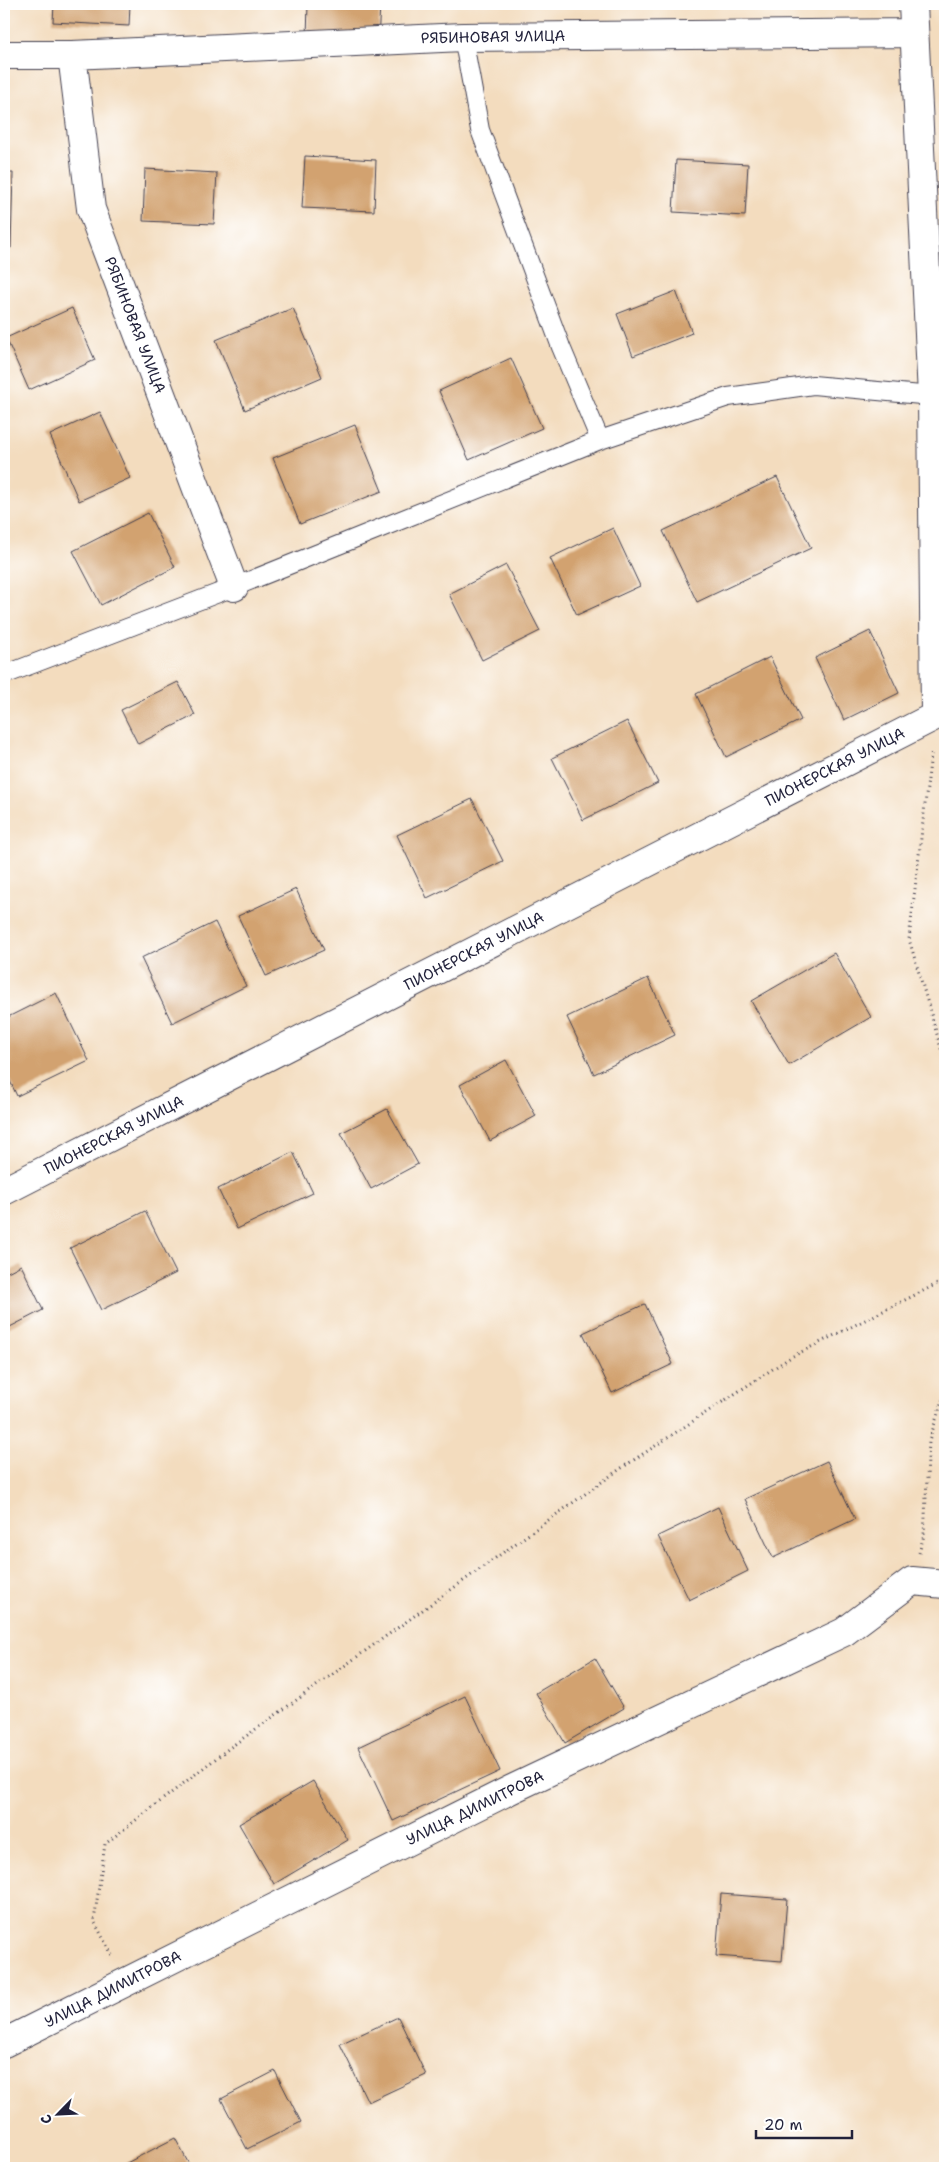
<svg xmlns="http://www.w3.org/2000/svg" width="949" height="2172" viewBox="0 0 949 2172" font-family="'Shantell Sans',sans-serif">
	<style>
		.building { fill: #d2a270 }
		.lines { fill: none; stroke-linecap: round; stroke-linejoin: round }
		.service-casing { stroke: #413e4f; stroke-width: 20 }
		.minor-casing { stroke: #413e4f; stroke-width: 30 }
		.path { stroke: #413e4f; stroke-width: 3; stroke-dasharray: 1 4; stroke-linecap: butt }
		.service { stroke: #fff; stroke-width: 18 }
		.minor { stroke: #fff; stroke-width: 28 }
		.labels { text-anchor: middle; stroke-width: 4; stroke-linejoin: round; paint-order: stroke }
		.street-label { font-size: 15px; fill: #22223b; stroke: #fff }
	</style>
	<rect width="100%" height="100%" fill="#fff"/>
	<filter id="ink" filterUnits="userSpaceOnUse"><feTurbulence type="fractalNoise" baseFrequency=".02" numOctaves="2"/><feDisplacementMap in="SourceGraphic" scale="10" xChannelSelector="R" yChannelSelector="G"/><feConvolveMatrix kernelMatrix="1 2 1 2 8 2 1 2 1" color-interpolation-filters="sRGB"/></filter>
	<filter id="wash" filterUnits="userSpaceOnUse"><feTurbulence type="fractalNoise" baseFrequency=".0096" numOctaves="4" result="noise"/><feDisplacementMap in="SourceGraphic" scale="20" xChannelSelector="R" yChannelSelector="G"/><feGaussianBlur stdDeviation="1.12" result="paint"/><feColorMatrix in="noise" values="0 0 0 0 0 0 0 0 0 0 0 0 0 0 0 0 0 1.4 0 .05"/><feComposite in="paint" operator="in"/></filter>
	<g filter="url(#wash)">
		<rect width="100%" height="100%" fill="#f3dcbe"/>
		<g id="blocks">
			<path class="building" d="M 4,4 L 8,4 L 6,44 L 4,44 Z
				M 54,4 L 130,4 L 129,26 L 53,22 Z
				M 308,4 L 380,4 L 378,41 L 307,37 Z
				M 305,156 L 376,160 L 374,211 L 302,208 Z
				M 676,160 L 748,164 L 745,216 L 673,212 Z
				M 145,169 L 217,173 L 214,224 L 143,221 Z
				M 4,173 L 13,173 L 11,248 L 4,248 Z
				M 676,291 L 692,333 L 633,356 L 617,314 Z
				M 72,308 L 95,360 L 29,390 L 6,338 Z
				M 293,308 L 322,377 L 245,410 L 216,340 Z
				M 511,358 L 542,428 L 469,460 L 439,391 Z
				M 100,412 L 130,478 L 79,501 L 50,435 Z
				M 355,425 L 382,491 L 300,524 L 273,458 Z
				M 777,477 L 811,548 L 697,602 L 663,531 Z
				M 148,513 L 175,567 L 101,605 L 73,551 Z
				M 613,528 L 640,586 L 577,615 L 550,558 Z
				M 506,565 L 540,631 L 482,660 L 449,594 Z
				M 870,631 L 899,693 L 844,720 L 815,658 Z
				M 770,657 L 801,720 L 726,757 L 696,694 Z
				M 178,682 L 195,715 L 138,744 L 121,710 Z
				M 627,721 L 658,783 L 583,820 L 552,758 Z
				M 472,799 L 503,861 L 427,898 L 397,835 Z
				M 296,889 L 324,950 L 266,976 L 238,916 Z
				M 215,922 L 246,986 L 172,1023 L 141,958 Z
				M 834,953 L 871,1017 L 789,1065 L 751,1001 Z
				M 648,978 L 675,1035 L 594,1074 L 567,1017 Z
				M 56,993 L 89,1061 L 17,1096 L 4,1068 L 4,1019 Z
				M 506,1060 L 536,1116 L 490,1141 L 460,1085 Z
				M 387,1109 L 418,1164 L 371,1189 L 341,1133 Z
				M 293,1152 L 313,1193 L 237,1229 L 218,1189 Z
				M 145,1211 L 176,1273 L 101,1310 L 70,1248 Z
				M 21,1265 L 43,1310 L 4,1330 L 4,1274 Z
				M 645,1304 L 673,1364 L 612,1393 L 583,1333 Z
				M 827,1461 L 855,1519 L 773,1558 L 745,1499 Z
				M 718,1507 L 748,1571 L 689,1600 L 658,1536 Z
				M 595,1658 L 624,1708 L 565,1743 L 536,1693 Z
				M 465,1696 L 500,1771 L 393,1821 L 358,1747 Z
				M 313,1781 L 348,1840 L 274,1884 L 239,1824 Z
				M 721,1894 L 787,1899 L 782,1961 L 716,1956 Z
				M 398,2017 L 426,2075 L 368,2102 L 340,2044 Z
				M 275,2071 L 301,2122 L 247,2149 L 221,2099 Z
				M 175,2138 L 191,2168 L 117,2168 Z"/>
		</g>
	</g>
	<g filter="url(#ink)">
		<use href="#blocks" fill-opacity="0" stroke="#413e4f" stroke-width="1"/>
		<g class="lines">
			<defs>
				<path id="service" d="M 463,37 L 480,130 L 561,347 L 600,440
					M 4,675 L 234,587 L 600,440 L 728,397 L 813,385 L 932,396"/>
				<path id="minor" d="M 913,4 L 932,396 L 935,715
					M 4,55 L 72,55 L 463,37 L 914,33
					M 72,55 L 91,209 L 234,587
					M 4,1191 L 945,711
					M 4,2043 L 512,1789 L 844,1632 L 912,1581 L 945,1584"/>
			</defs>
			<use href="#service" class="service-casing"/>
			<use href="#minor" class="minor-casing"/>
			<path class="path" d="M 931,754 L 909,939 L 945,1062
				M 919,1553 L 924,1535 L 929,1441 L 945,1392
				M 112,1955 L 94,1921 L 105,1844 L 228,1749 L 620,1469 L 791,1357 L 945,1280"/>
			<use href="#service" class="service"/>
			<use href="#minor" class="minor"/>
		</g>
	</g>
	<g class="labels">
		<g class="street-label">
			<text transform="translate(493 37) rotate(-1)" y="5">РЯБИНОВАЯ УЛИЦА</text>
			<text transform="translate(135 325) rotate(69)" y="5">РЯБИНОВАЯ УЛИЦА</text>
			<text transform="translate(835 767) rotate(-27)" y="5">ПИОНЕРСКАЯ УЛИЦА</text>
			<text transform="translate(474 951) rotate(-27)" y="5">ПИОНЕРСКАЯ УЛИЦА</text>
			<text transform="translate(114 1135) rotate(-27)" y="5">ПИОНЕРСКАЯ УЛИЦА</text>
			<text transform="translate(475 1808) rotate(-26)" y="5">УЛИЦА ДИМИТРОВА</text>
			<text transform="translate(113 1989) rotate(-27)" y="5">УЛИЦА ДИМИТРОВА</text>
		</g>
	</g>
	<rect width="949" height="2172" fill="none" stroke="#fff" stroke-width="20"/>
	<g transform="translate(58 2114) rotate(246)" stroke="#ffffff" stroke-width="4" paint-order="stroke">
	<path d="M0-4L9 19L0 12L-9 19Z" fill="#22223b"/>
	<text y="-8" font-size="14" font-weight="bold" text-anchor="middle" fill="#22223b">С</text>
	</g>
	<path d="M756 2130v8h96v-8" fill="none" stroke="#22223b" stroke-width="2.5"/>
	<text x="764" y="2130" font-size="15" fill="#22223b" stroke="#ffffff" stroke-width="4" paint-order="stroke">20 m</text>
</svg>
